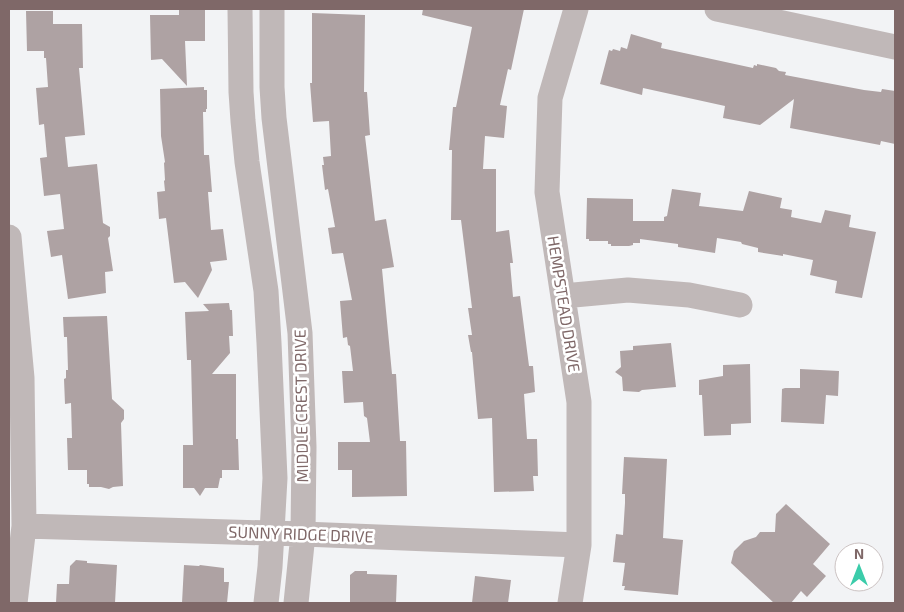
<svg xmlns="http://www.w3.org/2000/svg" width="904" height="612" viewBox="0 0 904 612" font-family="'Exo 2',sans-serif">
	<style>
		.building { fill: #aea2a3 }
		.lines { fill: none; stroke-linecap: round; stroke-linejoin: round }
		.minor { stroke: #c0b8b8; stroke-width: 25 }
		.labels { text-anchor: middle; stroke-width: 5; stroke-linejoin: round; paint-order: stroke }
		.street-label { font-size: 16px; fill: #7f6868; stroke: #fff }
	</style>
	<rect width="100%" height="100%" fill="#f2f3f5"/>
	<path class="building" d="M 179,9 L 205,9 L 205,41 L 185,41 L 187,86 L 162,59 L 151,60 L 150,15 L 179,15 Z
		M 423,9 L 524,9 L 511,70 L 508,69 L 500,105 L 507,106 L 504,138 L 485,136 L 483,169 L 496,169 L 496,232 L 509,230 L 513,263 L 510,263 L 513,297 L 520,296 L 529,366 L 533,366 L 535,392 L 524,394 L 527,439 L 537,439 L 538,476 L 533,476 L 534,491 L 494,492 L 492,418 L 478,419 L 472,352 L 471,352 L 468,335 L 472,335 L 468,308 L 472,308 L 461,220 L 451,220 L 452,150 L 449,150 L 453,107 L 456,107 L 472,27 L 422,15 Z
		M 26,11 L 53,11 L 53,24 L 82,24 L 83,68 L 79,68 L 85,135 L 65,137 L 68,167 L 97,164 L 103,223 L 110,227 L 110,236 L 108,238 L 113,271 L 105,272 L 106,293 L 68,299 L 62,255 L 51,257 L 47,231 L 64,229 L 60,194 L 44,196 L 40,158 L 47,157 L 44,124 L 39,125 L 36,88 L 48,87 L 46,58 L 44,58 L 44,51 L 27,51 Z
		M 312,13 L 365,15 L 364,92 L 367,92 L 370,135 L 365,136 L 375,221 L 386,219 L 394,267 L 382,269 L 392,374 L 396,374 L 400,441 L 406,441 L 407,496 L 352,497 L 352,470 L 338,470 L 338,442 L 370,442 L 367,418 L 364,416 L 363,402 L 344,403 L 342,371 L 353,371 L 350,346 L 348,345 L 347,337 L 343,338 L 340,301 L 352,300 L 343,253 L 332,254 L 328,228 L 335,227 L 328,189 L 325,190 L 322,165 L 324,165 L 323,157 L 331,156 L 329,121 L 313,122 L 310,83 L 312,83 Z
		M 631,34 L 662,43 L 661,48 L 753,68 L 754,65 L 757,66 L 757,64 L 776,68 L 779,71 L 786,72 L 785,75 L 864,90 L 881,92 L 882,89 L 895,91 L 895,144 L 881,141 L 880,145 L 790,128 L 794,99 L 760,125 L 723,118 L 725,106 L 643,88 L 642,95 L 600,84 L 609,50 L 612,51 L 613,49 L 620,51 L 621,47 L 627,49 Z
		M 204,87 L 204,90 L 207,90 L 207,109 L 206,109 L 206,112 L 203,112 L 204,155 L 209,155 L 212,192 L 208,192 L 211,230 L 223,229 L 227,260 L 210,262 L 212,270 L 198,298 L 185,282 L 174,283 L 166,218 L 159,219 L 157,192 L 165,191 L 164,181 L 165,180 L 164,163 L 165,162 L 161,136 L 160,89 Z
		M 672,189 L 701,193 L 699,206 L 743,211 L 749,191 L 782,198 L 780,208 L 792,210 L 791,217 L 821,223 L 825,210 L 851,215 L 849,227 L 876,232 L 862,298 L 835,293 L 837,281 L 810,275 L 813,260 L 783,254 L 783,256 L 758,252 L 758,248 L 742,244 L 741,242 L 717,238 L 715,253 L 678,247 L 678,244 L 640,239 L 640,243 L 633,243 L 633,245 L 629,246 L 611,246 L 611,244 L 608,244 L 608,241 L 589,241 L 589,239 L 586,239 L 587,198 L 633,199 L 633,221 L 664,221 L 664,217 L 667,216 Z
		M 229,303 L 230,310 L 232,310 L 233,336 L 229,336 L 230,353 L 212,374 L 236,374 L 236,439 L 238,439 L 239,470 L 222,470 L 222,478 L 220,478 L 218,488 L 205,488 L 200,496 L 194,488 L 183,488 L 183,445 L 193,445 L 191,360 L 187,360 L 185,312 L 209,311 L 203,304 Z
		M 107,316 L 112,399 L 124,410 L 124,419 L 121,423 L 123,486 L 113,487 L 109,489 L 101,487 L 89,487 L 89,484 L 87,484 L 87,470 L 68,470 L 67,438 L 72,438 L 71,403 L 65,404 L 64,379 L 66,378 L 66,370 L 68,370 L 67,337 L 64,337 L 63,317 Z
		M 671,343 L 676,387 L 642,390 L 639,392 L 623,391 L 622,377 L 615,372 L 621,367 L 620,351 L 633,350 L 633,346 Z
		M 750,364 L 751,423 L 731,424 L 731,435 L 704,436 L 702,395 L 699,395 L 699,380 L 723,376 L 723,365 Z
		M 800,369 L 839,371 L 838,396 L 826,395 L 824,424 L 781,422 L 782,389 L 785,388 L 800,388 Z
		M 624,457 L 667,459 L 663,538 L 683,540 L 678,595 L 624,590 L 625,586 L 622,586 L 625,563 L 613,562 L 616,534 L 623,535 L 625,503 L 625,494 L 622,494 Z
		M 786,504 L 830,544 L 813,564 L 826,576 L 807,597 L 801,591 L 791,603 L 774,603 L 731,563 L 734,551 L 744,541 L 756,537 L 760,532 L 775,532 L 776,514 Z
		M 76,560 L 87,561 L 87,563 L 117,565 L 115,603 L 56,603 L 57,584 L 69,584 L 70,566 Z
		M 184,565 L 199,566 L 200,565 L 224,568 L 224,582 L 229,582 L 227,603 L 182,603 Z
		M 355,571 L 367,571 L 367,574 L 397,575 L 396,603 L 350,603 L 350,575 Z
		M 475,576 L 511,580 L 508,603 L 472,603 Z"/>
	<g class="lines">
		<path class="minor" d="M 240,9 L 241,92 L 243,121 L 247,162 L 266,291 L 269,343 L 275,478 L 270,567 L 266,603
			M 272,9 L 272,87 L 274,118 L 300,333 L 304,447 L 303,534 L 296,603
			M 717,9 L 895,47
			M 9,237 L 22,378 L 24,526 L 15,603
			M 563,296 L 628,290 L 689,295 L 740,305
			M 24,526 L 303,534 L 579,545
			M 570,603 L 579,545 L 579,402 L 547,192 L 550,98 L 576,9"/>
	</g>
	<g class="labels">
		<g class="street-label">
			<text transform="translate(564 304) rotate(81)" y="6">HEMPSTEAD DRIVE</text>
			<text transform="translate(301 406) rotate(-91)" y="6">MIDDLE CREST DRIVE</text>
			<text transform="translate(301 534) rotate(2)" y="6">SUNNY RIDGE DRIVE</text>
		</g>
	</g>
	<rect width="904" height="612" fill="none" stroke="#7f6868" stroke-width="20"/>
	<g transform="translate(859 567)"><circle r="24" fill="#ffffff" stroke="#ccc3c3"/>
	<path d="M0-4L9 19L0 12L-9 19Z" fill="#3bccaa"/>
	<text y="-8" font-size="14" font-weight="bold" text-anchor="middle" fill="#7f6868">N</text>
	</g>
</svg>
